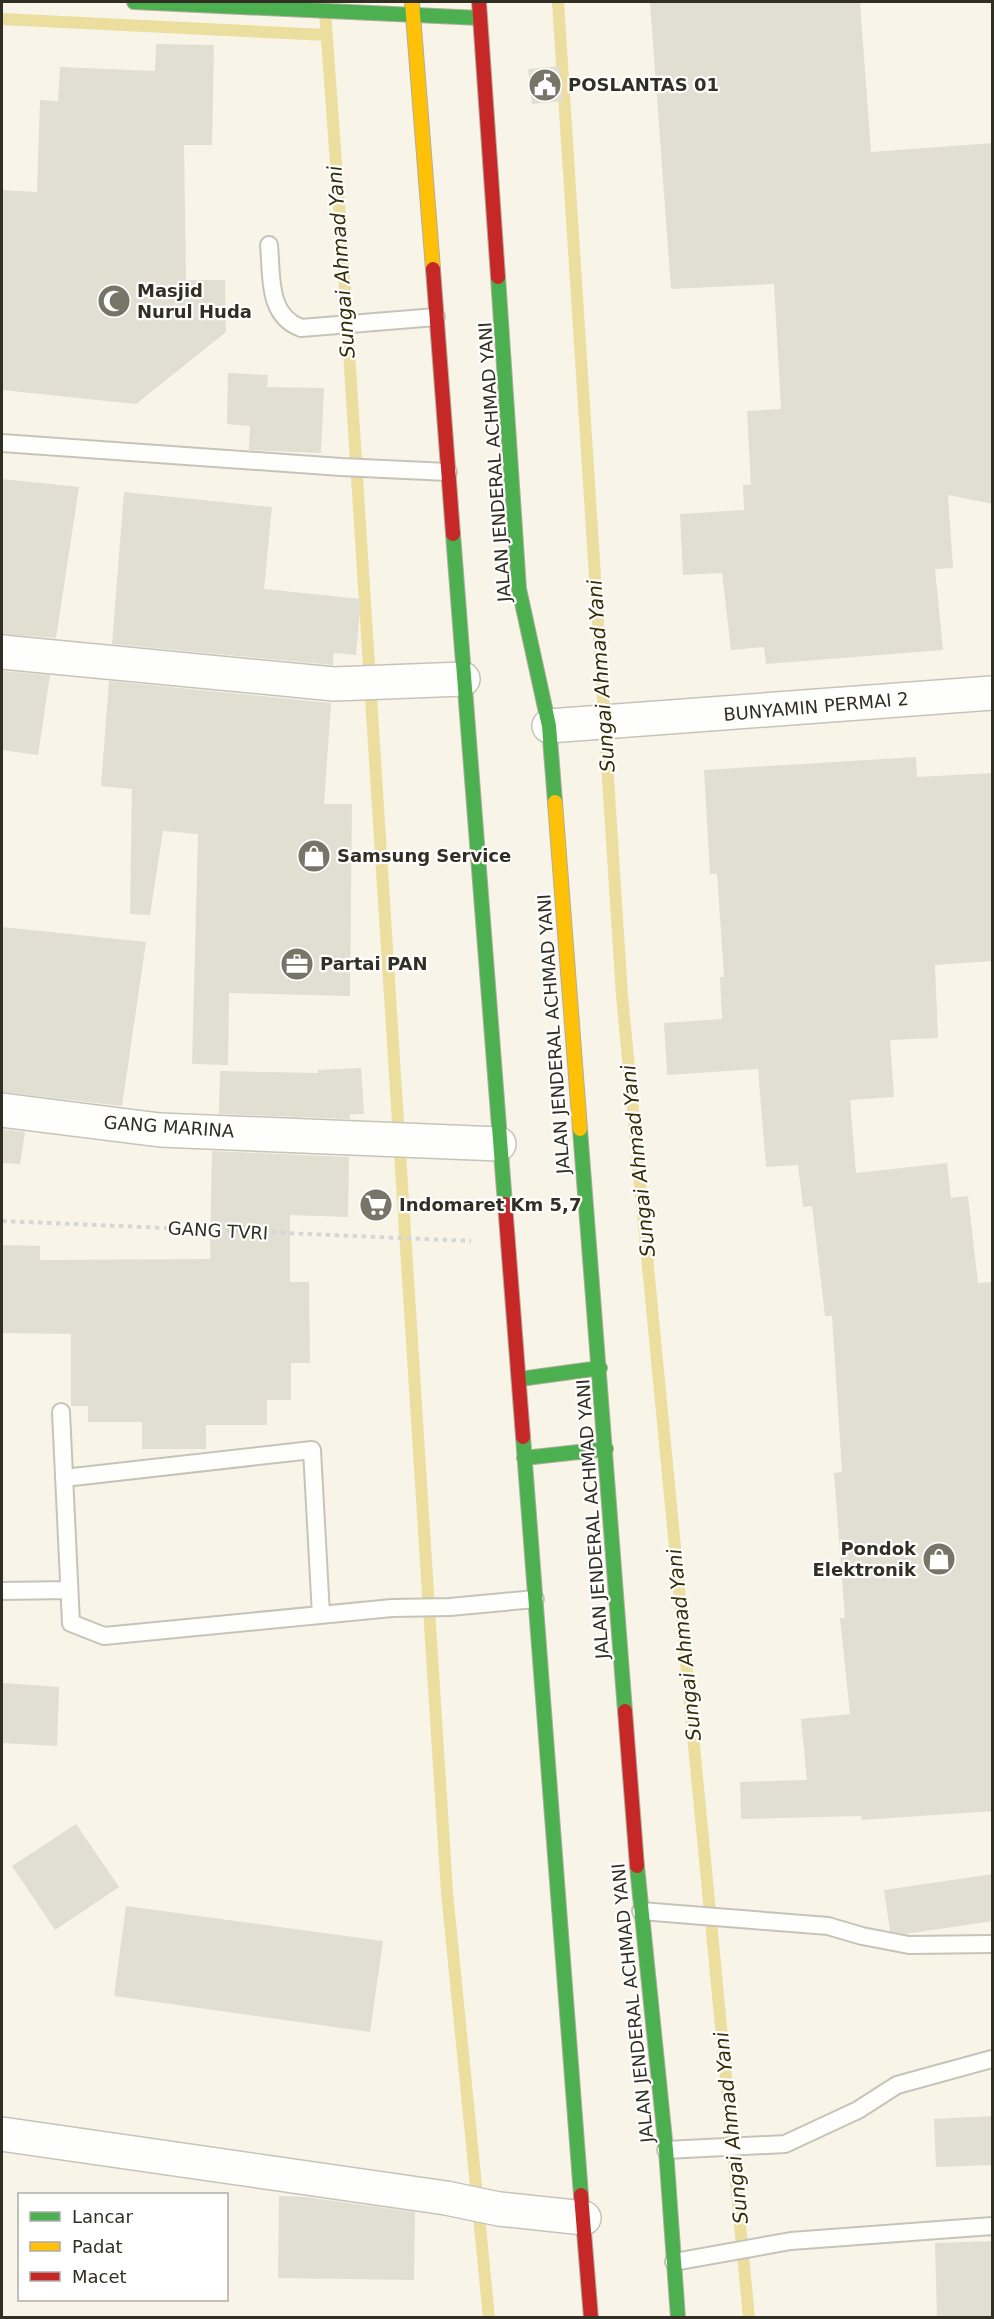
<svg xmlns="http://www.w3.org/2000/svg" width="994" height="2319" viewBox="0 0 994 2319" font-family="'DejaVu Sans',sans-serif">
	<style>
		.lines { fill: none; stroke-linecap: round; stroke-linejoin: round }
		.stream { stroke: #ebde9f; stroke-width: 12 }
		.building { fill: #e1ded2 }
		.lane-casing { stroke: #c6c4b8; stroke-width: 20 }
		.street-casing { stroke: #c6c4b8; stroke-width: 36 }
		.fast-casing { stroke: #b1ae9e; stroke-width: 16 }
		.slow-casing { stroke: #b1ae9e; stroke-width: 16 }
		.jam-casing { stroke: #b1ae9e; stroke-width: 16 }
		.path { stroke: #d6d6d2; stroke-width: 4; stroke-dasharray: 4.5 4.5; stroke-linecap: butt }
		.lane { stroke: #fefefc; stroke-width: 16 }
		.street { stroke: #fefefc; stroke-width: 33 }
		.fast { stroke: #4caf50; stroke-width: 14 }
		.slow { stroke: #ffc107; stroke-width: 14 }
		.jam { stroke: #c62828; stroke-width: 14 }
		.labels { text-anchor: middle; stroke-width: 4.5; stroke-linejoin: round; paint-order: stroke }
		.poi-label { font-size: 18px; font-weight: bold; fill: #312f23; stroke: #fff; text-anchor: start }
		.street-label { font-size: 18px; fill: #312f23; stroke: #fff }
		.water-label { font-size: 20px; font-style: italic; fill: #352d07; stroke: #fff }
	</style>
	<rect width="100%" height="100%" fill="#f8f5e8"/>
	<g class="lines">
		<path class="stream" d="M 558,2 L 622,996 L 749,2318
			M 325,12 L 344,273 L 447,1892 L 489,2318
			M 2,19 L 326,35"/>
	</g>
	<path class="building" d="M 650,2 L 860,2 L 871,152 L 993,143 L 993,504 L 948,495 L 953,568 L 935,569 L 943,650 L 766,664 L 764,647 L 731,650 L 722,573 L 683,575 L 680,514 L 744,510 L 743,485 L 751,485 L 747,411 L 781,409 L 774,284 L 671,289 Z
		M 156,44 L 214,45 L 212,145 L 184,145 L 186,280 L 225,280 L 226,332 L 136,404 L 2,390 L 2,190 L 37,192 L 40,100 L 58,101 L 60,67 L 155,71 Z
		M 559,66 L 563,101 L 532,104 L 528,69 Z
		M 228,373 L 268,375 L 267,387 L 324,388 L 321,453 L 249,450 L 250,426 L 227,424 Z
		M 2,479 L 79,487 L 56,638 L 2,634 Z
		M 124,492 L 272,507 L 264,589 L 361,599 L 356,655 L 334,653 L 333,665 L 112,644 Z
		M 2,671 L 50,675 L 38,755 L 2,750 Z
		M 109,681 L 331,703 L 324,804 L 352,804 L 350,996 L 229,993 L 228,1065 L 192,1064 L 198,834 L 163,831 L 150,915 L 130,914 L 132,789 L 101,786 Z
		M 916,757 L 917,777 L 993,773 L 993,961 L 935,965 L 938,1038 L 890,1040 L 894,1097 L 850,1100 L 856,1173 L 947,1163 L 951,1198 L 968,1196 L 978,1283 L 993,1282 L 993,1811 L 862,1820 L 861,1816 L 741,1819 L 740,1782 L 807,1780 L 801,1719 L 850,1714 L 840,1618 L 845,1618 L 834,1473 L 842,1472 L 832,1316 L 825,1316 L 812,1206 L 803,1207 L 798,1165 L 766,1167 L 758,1069 L 667,1075 L 664,1023 L 722,1019 L 720,977 L 724,977 L 717,874 L 710,874 L 704,770 Z
		M 2,927 L 146,942 L 122,1106 L 2,1092 Z
		M 361,1068 L 364,1114 L 350,1114 L 350,1119 L 219,1114 L 220,1071 L 318,1073 L 318,1070 Z
		M 2,1129 L 25,1132 L 20,1164 L 2,1163 Z
		M 212,1151 L 349,1157 L 348,1217 L 290,1215 L 290,1282 L 309,1282 L 310,1363 L 291,1363 L 291,1400 L 267,1400 L 267,1425 L 206,1425 L 206,1449 L 142,1449 L 142,1422 L 88,1422 L 88,1406 L 71,1406 L 71,1334 L 2,1333 L 2,1245 L 40,1246 L 40,1260 L 210,1259 Z
		M 3,1683 L 59,1687 L 57,1746 L 2,1743 Z
		M 76,1824 L 119,1887 L 55,1930 L 12,1866 Z
		M 993,1874 L 993,1921 L 905,1934 L 890,1931 L 884,1890 Z
		M 126,1906 L 383,1941 L 370,2032 L 114,1996 Z
		M 993,2116 L 993,2165 L 936,2167 L 934,2119 Z
		M 279,2196 L 305,2197 L 415,2212 L 414,2280 L 278,2278 Z
		M 993,2241 L 993,2318 L 937,2318 L 935,2243 Z"/>
	<g class="lines">
		<defs>
			<path id="lane" d="M 269,245 C 272,277 267,315 301,328 L 436,317
				M 2,443 L 341,467 L 448,472
				M 61,1412 L 71,1623 L 104,1636 L 392,1608 L 450,1607 L 535,1599
				M 64,1478 L 312,1450 L 321,1615
				M 2,1591 L 68,1590
				M 641,1911 L 828,1926 L 862,1936 L 909,1945 L 992,1944
				M 666,2150 L 785,2144 L 858,2110 L 897,2085 L 992,2059
				M 674,2262 L 791,2241 L 992,2226"/>
			<path id="street" d="M 2,652 L 334,684 L 463,679
				M 549,726 L 992,693
				M 2,1110 L 160,1130 L 499,1144
				M 2,2134 L 446,2198 L 499,2209 L 584,2218"/>
			<path id="fast" d="M 134,2 L 480,18
				M 498,277 L 519,589 L 549,726 L 555,802
				M 453,534 L 505,1204
				M 580,1129 L 625,1711
				M 520,1379 L 600,1368
				M 523,1437 L 581,2195
				M 524,1458 L 606,1449
				M 637,1866 L 666,2150 L 678,2318"/>
			<path id="slow" d="M 412,2 L 433,269
				M 555,802 L 580,1129"/>
			<path id="jam" d="M 479,2 L 498,277
				M 433,269 L 453,534
				M 505,1204 L 523,1437
				M 625,1711 L 637,1866
				M 581,2195 L 591,2318"/>
		</defs>
		<use href="#lane" class="lane-casing"/>
		<use href="#street" class="street-casing"/>
		<use href="#fast" class="fast-casing"/>
		<use href="#slow" class="slow-casing"/>
		<use href="#jam" class="jam-casing"/>
		<path class="path" d="M 2,1221 L 471,1241"/>
		<use href="#lane" class="lane"/>
		<use href="#street" class="street"/>
		<use href="#fast" class="fast"/>
		<use href="#slow" class="slow"/>
		<use href="#jam" class="jam"/>
	</g>
	<defs>
		<symbol id="civic-disc" viewBox="-11 -11 22 22"><circle r="9.5" fill="#777468" stroke="#fff"/><path d="M-.6-6.5H3V-4.5H.6V-3L4-1V1h2V6H-6V1h2V-1L-.6-3ZM-1.2 2.5V6h2.4V2.5Z" fill="#fff"/></symbol>
		<symbol id="mosque-disc" viewBox="-11 -11 22 22"><circle r="9.5" fill="#777468" stroke="#fff"/><path d="M3.5-4.9A6 6 0 1 0 3.5 4.9A5 5 0 1 1 3.5-4.9Z" fill="#fff"/></symbol>
		<symbol id="shop-disc" viewBox="-11 -11 22 22"><circle r="9.5" fill="#777468" stroke="#fff"/><path d="M-5-2.5h2.3a2.7 3.5 0 0 1 5.4 0H5L5.5 6h-11ZM-1.5-2.5h3a1.5 2.3 0 0 0-3 0Z" fill="#fff"/></symbol>
		<symbol id="office-disc" viewBox="-11 -11 22 22"><circle r="9.5" fill="#777468" stroke="#fff"/><path d="M-6-3h4V-5.5h4V-3h4V5H-6ZM-1-4.5V-3h2v-1.5ZM-6 0V1H6V0Z" fill="#fff"/></symbol>
		<symbol id="supermarket-disc" viewBox="-11 -11 22 22"><circle r="9.5" fill="#777468" stroke="#fff"/><path d="M-6-5.5h2.5l.6 2H6L4.5 2H-2.5L-4.4-4H-6ZM-1.5 3.2a1.3 1.3 0 1 0 .1 0ZM3 3.2a1.3 1.3 0 1 0 .1 0Z" fill="#fff"/></symbol>
	</defs>
	<g fill-rule="evenodd">
		<use href="#civic-disc" x="526" y="66" width="38" height="38"/>
		<use href="#mosque-disc" x="95" y="282" width="38" height="38"/>
		<use href="#shop-disc" x="295" y="837" width="38" height="38"/>
		<use href="#office-disc" x="278" y="945" width="38" height="38"/>
		<use href="#supermarket-disc" x="357" y="1186" width="38" height="38"/>
		<use href="#shop-disc" x="920" y="1540" width="38" height="38"/>
	</g>
	<g class="labels">
		<g class="poi-label">
			<text x="568" y="91">POSLANTAS 01</text>
			<text x="137" y="297">Masjid<tspan x="137" dy="21">Nurul Huda</tspan></text>
			<text x="337" y="862">Samsung Service</text>
			<text x="320" y="970">Partai PAN</text>
			<text x="399" y="1211">Indomaret Km 5,7</text>
			<text x="916" y="1555" text-anchor="end">Pondok<tspan x="916" dy="21">Elektronik</tspan></text>
		</g>
		<g class="street-label">
			<text transform="translate(495 462) rotate(-94)" y="6">JALAN JENDERAL ACHMAD YANI</text>
			<text transform="translate(816 707) rotate(-5)" y="6">BUNYAMIN PERMAI 2</text>
			<text transform="translate(554 1034) rotate(-94)" y="6">JALAN JENDERAL ACHMAD YANI</text>
			<text transform="translate(169 1127) rotate(4)" y="6">GANG MARINA</text>
			<text transform="translate(218 1231) rotate(3)" y="6">GANG TVRI</text>
			<text transform="translate(593 1519) rotate(-94)" y="6">JALAN JENDERAL ACHMAD YANI</text>
			<text transform="translate(633 2003) rotate(-96)" y="6">JALAN JENDERAL ACHMAD YANI</text>
		</g>
		<g class="water-label">
			<text transform="translate(341 262) rotate(-94)" y="7">Sungai Ahmad Yani</text>
			<text transform="translate(601 676) rotate(-94)" y="7">Sungai Ahmad Yani</text>
			<text transform="translate(638 1161) rotate(-96)" y="7">Sungai Ahmad Yani</text>
			<text transform="translate(684 1645) rotate(-96)" y="7">Sungai Ahmad Yani</text>
			<text transform="translate(731 2128) rotate(-96)" y="7">Sungai Ahmad Yani</text>
		</g>
	</g>
	<rect width="994" height="2319" fill="none" stroke="#312f23" stroke-width="6"/>
	<rect x="18" y="2193" width="210" height="108" fill="#ffffff" stroke="#adaca7" stroke-width="1.5"/>
	<rect x="30" y="2212" width="30" height="9" fill="#4caf50" stroke="#adaca7" stroke-width="1.5"/>
	<text x="72" y="2223" font-size="18" fill="#312f23">Lancar</text>
	<rect x="30" y="2242" width="30" height="9" fill="#ffc107" stroke="#adaca7" stroke-width="1.5"/>
	<text x="72" y="2253" font-size="18" fill="#312f23">Padat</text>
	<rect x="30" y="2272" width="30" height="9" fill="#c62828" stroke="#adaca7" stroke-width="1.5"/>
	<text x="72" y="2283" font-size="18" fill="#312f23">Macet</text>
</svg>
